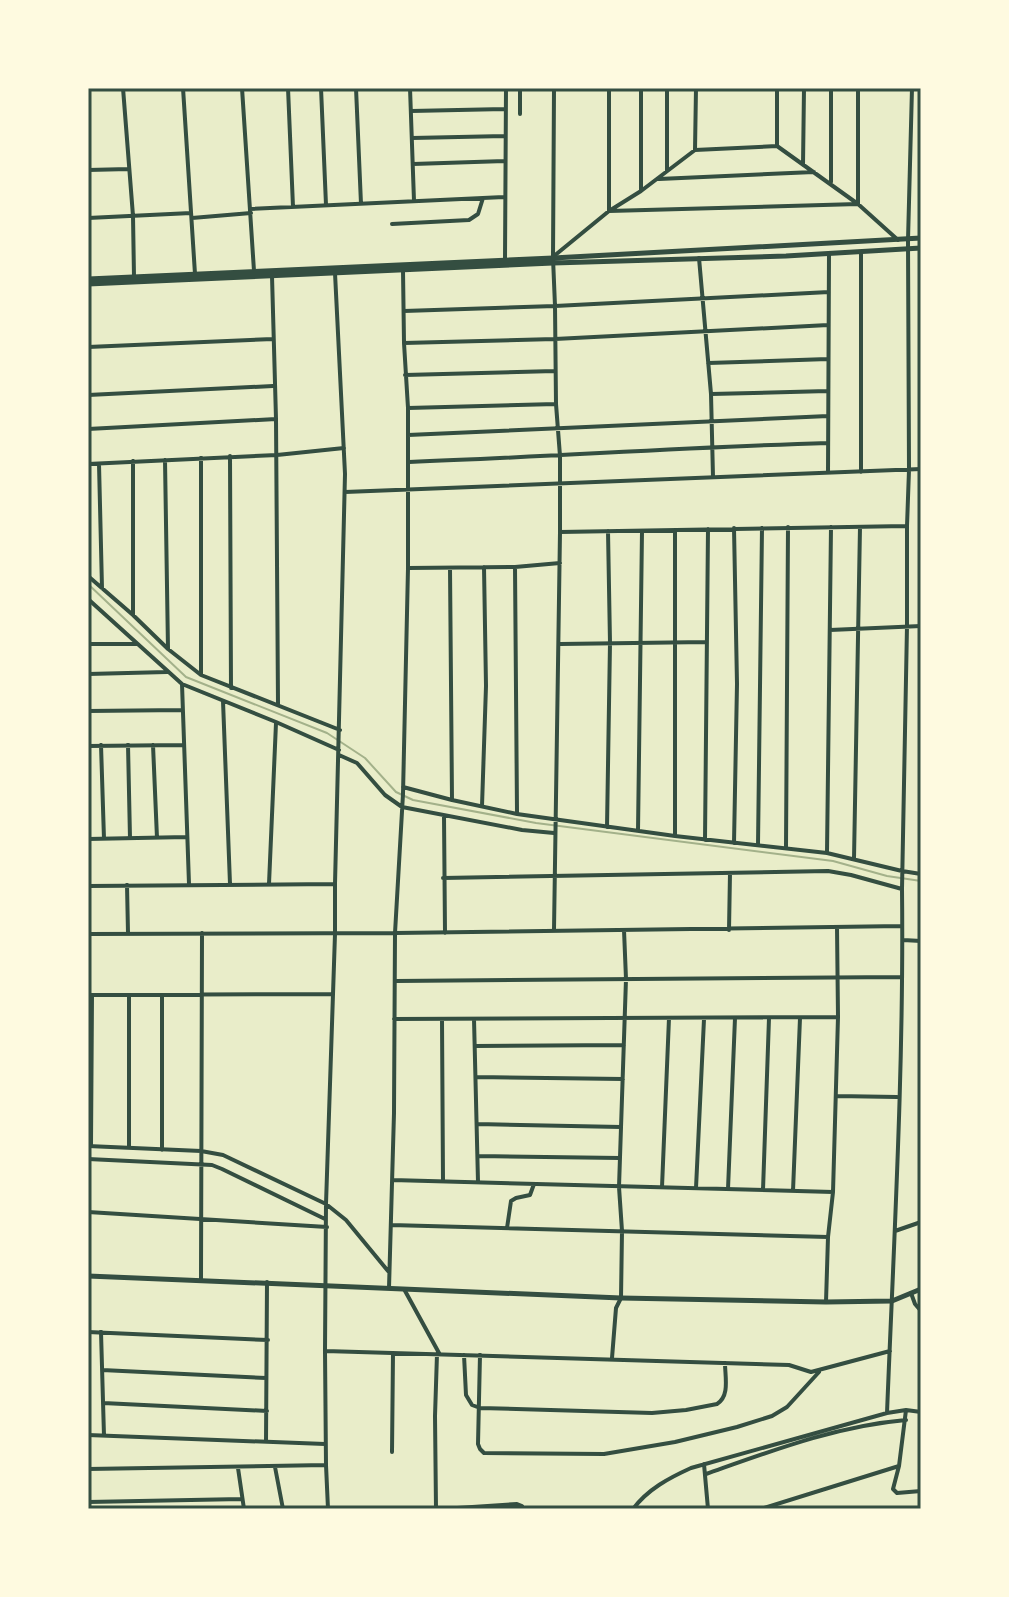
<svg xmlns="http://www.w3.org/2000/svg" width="1009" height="1597" viewBox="0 0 1009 1597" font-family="Karla,sans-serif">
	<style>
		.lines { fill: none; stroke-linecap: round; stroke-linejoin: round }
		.stream { stroke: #a3b18a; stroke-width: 2 }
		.minor { stroke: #344e41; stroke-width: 4 }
		.tertiary { stroke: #344e41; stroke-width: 5 }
		.neatline { fill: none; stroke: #344e41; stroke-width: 3 }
	</style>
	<rect width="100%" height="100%" fill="#e9edc9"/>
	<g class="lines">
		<path class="stream" d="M 88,584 L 186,677 L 327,733 L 365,758 L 396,792 L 413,800 L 536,823 L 833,861 L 887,876 L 921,881"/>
		<path class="minor" d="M 123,88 L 133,216 L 134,277
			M 183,88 L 195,274
			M 242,88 L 254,271
			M 288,88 L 293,207
			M 321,88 L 326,205
			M 356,88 L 361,204
			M 410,88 L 414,201
			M 609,88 L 609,211 L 858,204 L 858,88
			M 641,88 L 641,191
			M 667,88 L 667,171
			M 411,111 L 505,109
			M 520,114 L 520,88
			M 412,138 L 505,136
			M 777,146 L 858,204 L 898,240
			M 695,150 L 696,88
			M 413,164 L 505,161
			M 803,165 L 804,88
			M 88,170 L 129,169
			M 659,179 L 814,172
			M 831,182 L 831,88
			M 250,209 L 504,197
			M 88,218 L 191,213
			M 192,218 L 251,213
			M 392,224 L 469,220 L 478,214 L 483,198
			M 861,252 L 861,472
			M 554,256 L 609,211 L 641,191 L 695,150 L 777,146 L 777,88
			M 699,258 L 711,394 L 713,477
			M 505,260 L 506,88
			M 272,276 L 276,419 L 278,704
			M 404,311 L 555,306 L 829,292
			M 404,343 L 555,339 L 828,325
			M 88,347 L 273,339
			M 708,363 L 828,359
			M 405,375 L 555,371
			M 711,394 L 828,391
			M 88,395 L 273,386
			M 408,408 L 556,404
			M 88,429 L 276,419
			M 408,435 L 828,416
			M 230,456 L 231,688
			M 201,458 L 201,675
			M 165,460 L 168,649
			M 409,462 C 549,457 688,447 828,443
			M 88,464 L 277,455 L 344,448
			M 99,464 L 102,588
			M 828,473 L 829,254
			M 345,492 L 921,469
			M 675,530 L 675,836
			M 560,532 L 906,526
			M 515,567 L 517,812
			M 408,568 L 515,567 L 560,563
			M 450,568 L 452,800
			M 88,576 L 133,615 L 168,649 L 201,675 L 340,730
			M 88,599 L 182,684 L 276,722 L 339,750
			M 133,615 L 133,461
			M 830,630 L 921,626
			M 88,644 L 135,644
			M 560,644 L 707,642
			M 88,674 L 167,672
			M 182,684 L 189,884
			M 223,701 L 230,884
			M 88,711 L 183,710
			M 101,745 L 104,839
			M 128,745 L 130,838
			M 153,745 L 157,838
			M 88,746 L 183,745
			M 339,755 L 357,763 L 385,795 L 402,807 L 522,830 L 554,833
			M 403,787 L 452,800 L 517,814 L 675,836 L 827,853 L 902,871 L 921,874
			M 482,806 L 486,686 L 484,567
			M 444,816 L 445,933
			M 607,827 L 610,643 L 608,531
			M 638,831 L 642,531
			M 88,839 L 187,837
			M 705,840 L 708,529
			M 734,843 L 737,684 L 734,528
			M 758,845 L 762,528
			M 786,848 L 788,527
			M 827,853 L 831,527
			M 854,859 L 860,527
			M 443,878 L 828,871 L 851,875 L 902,889
			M 269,884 L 276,723
			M 127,885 L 128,933
			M 88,886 L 335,884
			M 554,930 L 560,532 L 560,456 L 556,404 L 555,306 L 553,258 L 554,88
			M 729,930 L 730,873
			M 88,934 L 395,933 L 902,926
			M 903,940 L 921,941
			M 396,981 L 902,977
			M 88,995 L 333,994
			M 129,995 L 129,1148
			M 162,995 L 162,1150
			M 394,1019 L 838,1017
			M 474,1019 L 478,1182
			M 442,1020 L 443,1181
			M 475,1046 L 624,1045
			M 476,1077 L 623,1079
			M 836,1096 L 897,1097
			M 477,1124 L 621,1127
			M 88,1146 L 201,1151 L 223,1155 L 326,1204 L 346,1220 L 388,1271
			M 91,1146 L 92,995
			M 479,1156 L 620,1158
			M 88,1159 L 212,1165 L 222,1169 L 325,1219
			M 392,1180 L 833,1192
			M 662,1187 L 669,1018
			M 696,1188 L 704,1019
			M 728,1189 L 735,1018
			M 763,1190 L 769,1018
			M 793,1191 L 800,1018
			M 88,1212 L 327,1227
			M 391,1225 L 828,1237
			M 507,1228 L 511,1201 L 516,1198 L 530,1195 L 534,1184
			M 895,1231 L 921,1222
			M 201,1280 L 202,933
			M 389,1288 L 394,1113 L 395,933 L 403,794 L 408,568 L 408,408 L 404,343 L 403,270
			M 404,1289 L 439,1353
			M 911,1293 L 915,1304 L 921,1311
			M 826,1302 L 828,1237 L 833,1192 L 838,1017 L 837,927
			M 88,1332 L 268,1340
			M 101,1332 L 104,1436
			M 325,1351 L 789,1365 L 811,1372 L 890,1351
			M 464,1355 L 466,1395 L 472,1405 L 480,1408 L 652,1413 L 686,1410 L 717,1404 C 730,1396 725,1377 725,1363
			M 480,1355 L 478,1444 L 480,1449 L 484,1453 L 604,1454 L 675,1442 L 737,1427 L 772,1416 L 787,1407 L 819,1372
			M 612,1358 L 616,1308 L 621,1298 L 622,1231 L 619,1187 L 626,979 L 624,930
			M 102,1370 L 266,1378
			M 103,1403 L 267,1411
			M 906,1410 L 899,1466 L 893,1489 L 897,1493 L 921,1491
			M 887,1413 C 894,1239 904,1064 902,889 L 907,626 L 907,526 L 909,470 L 908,240 L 912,88
			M 88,1435 L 325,1444
			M 266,1442 L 267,1282
			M 392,1452 L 393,1353
			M 704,1464 L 708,1509
			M 275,1467 L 283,1509
			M 238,1468 L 244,1509
			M 88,1469 L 326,1465
			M 706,1474 C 771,1451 836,1426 906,1420
			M 88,1502 L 242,1499
			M 328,1509 L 326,1465 L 325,1351 L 326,1204 L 335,934 L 335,884 L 345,474 L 335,273
			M 436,1509 L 435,1416 L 437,1354
			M 442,1509 L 517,1504 L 522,1506 L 523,1509
			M 633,1509 C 648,1489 669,1478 691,1468 L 887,1413 L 906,1410 L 921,1412
			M 761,1509 L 899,1466"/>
		<path class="tertiary" d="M 88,279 L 553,258 L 921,238
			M 88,284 L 553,263 L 786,256 L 921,248
			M 88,1276 L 621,1298 L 826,1302 L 892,1301 L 921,1289"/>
	</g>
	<rect width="1009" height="1597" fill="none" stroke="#fefae0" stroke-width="180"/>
	<rect x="90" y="90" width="829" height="1417" class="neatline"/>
</svg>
